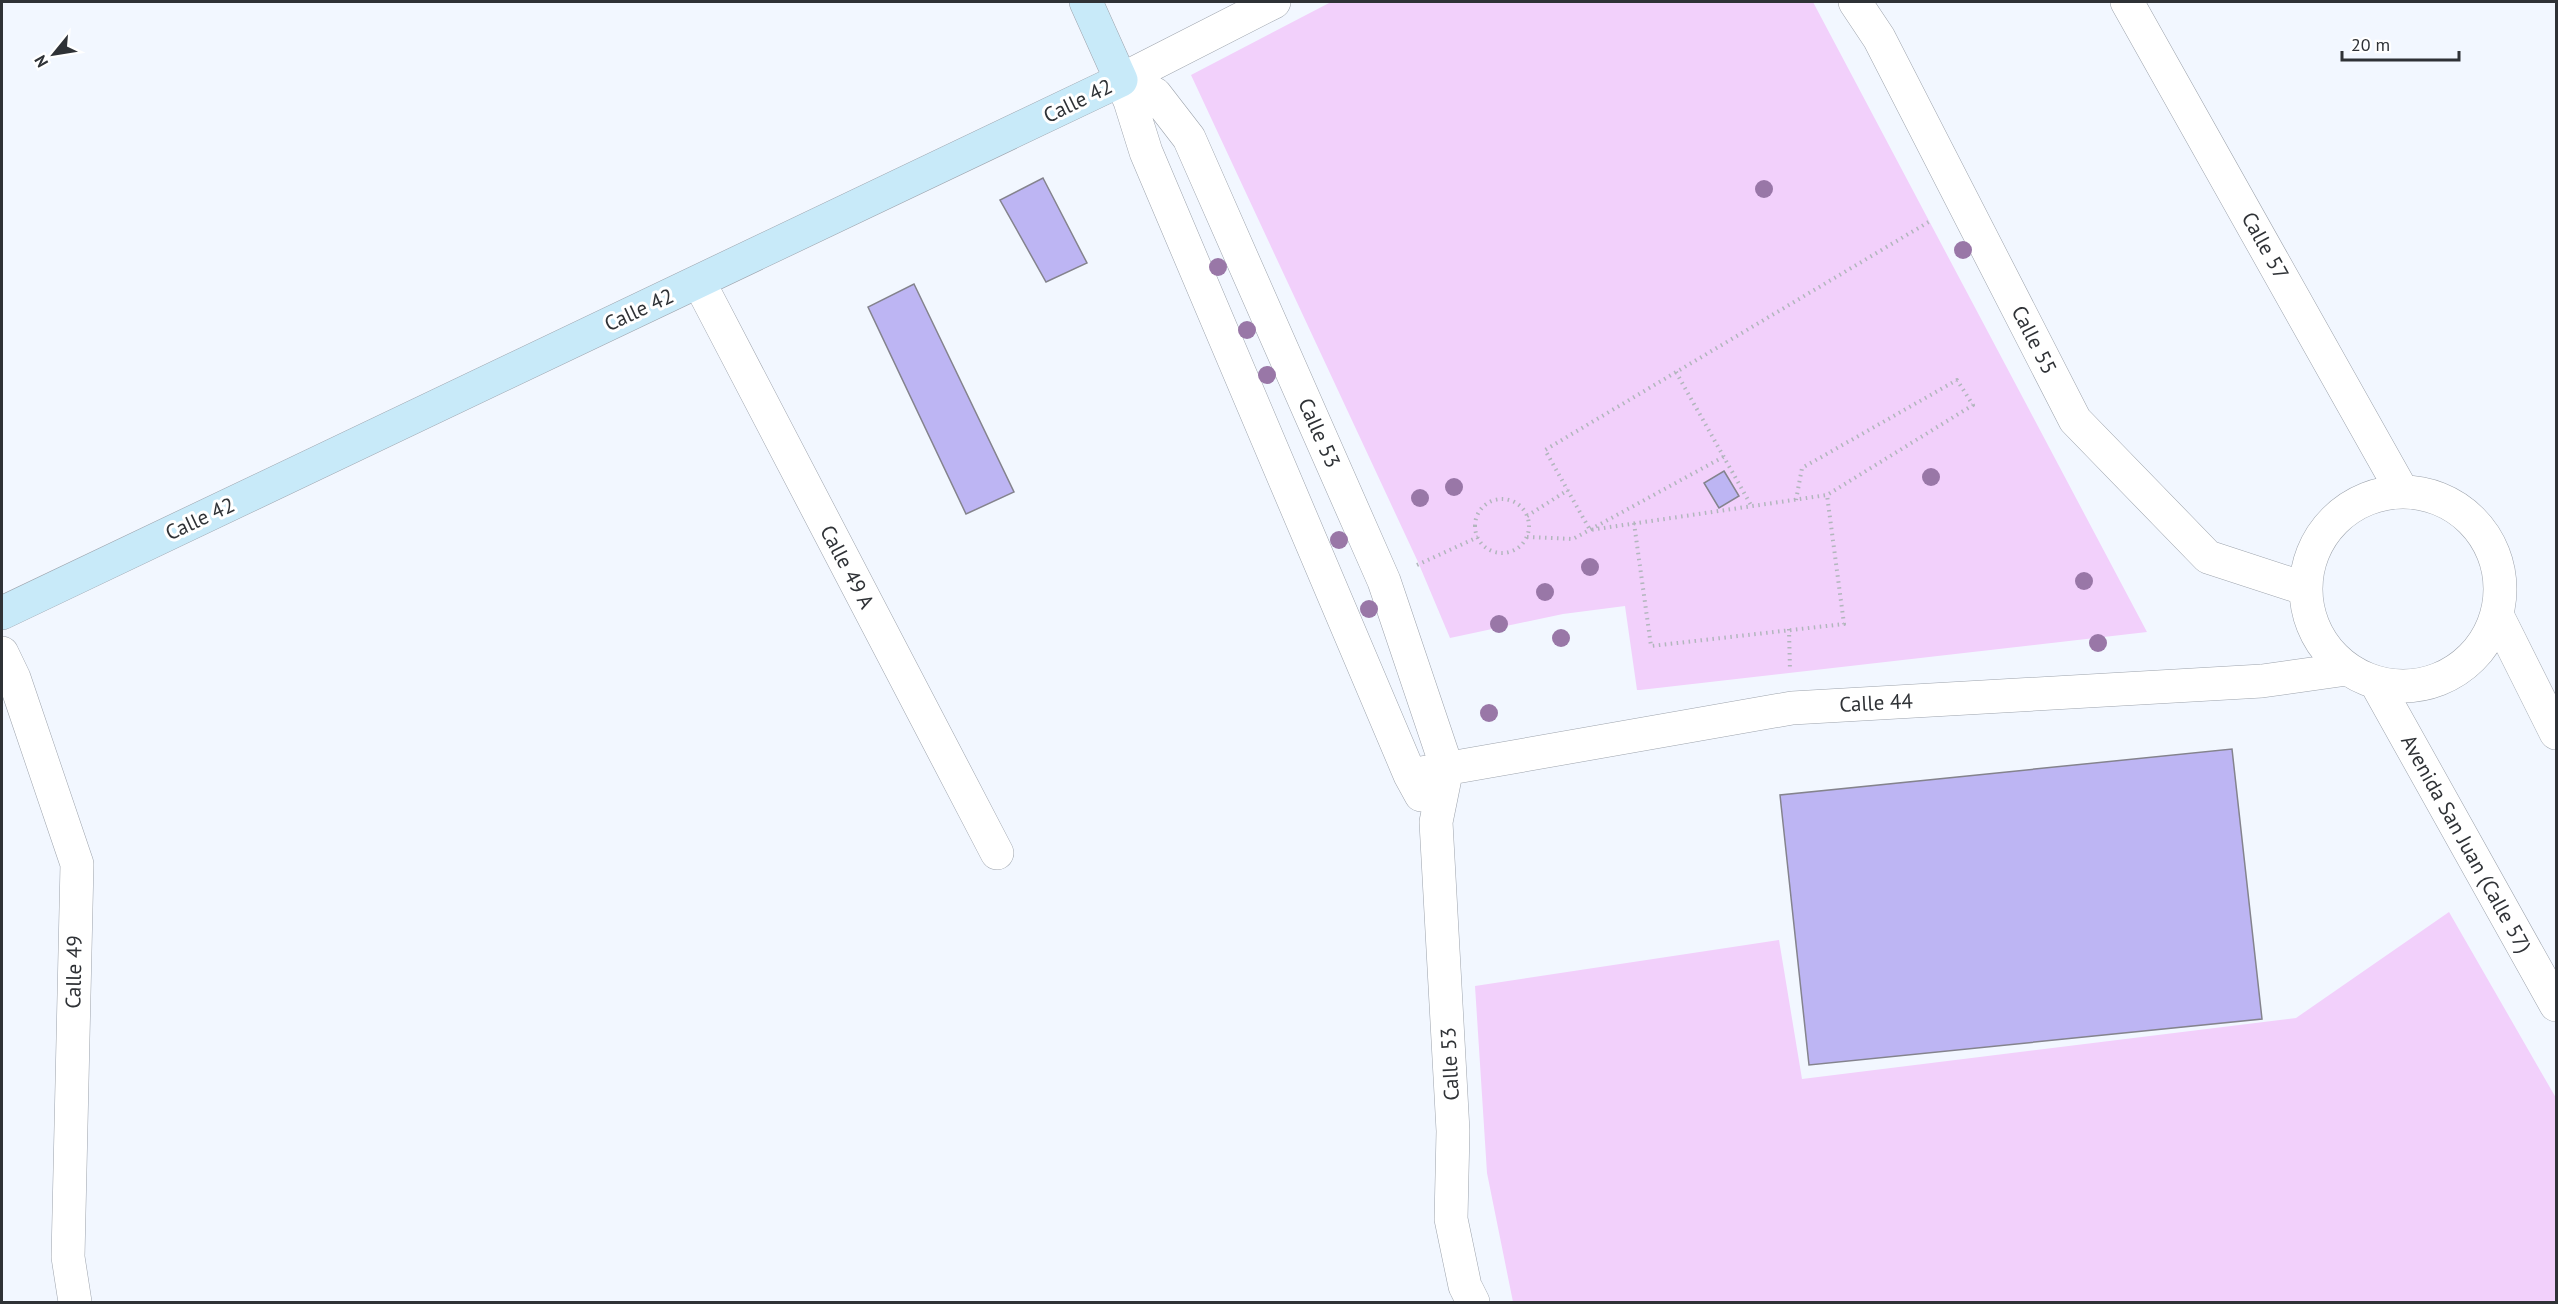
<svg xmlns="http://www.w3.org/2000/svg" width="2558" height="1304" viewBox="0 0 2558 1304" font-family="'PT Sans',sans-serif">
	<style>
		.green { fill: #f2d0fb }
		.building { fill: #bdb5f3; stroke: #84838d; stroke-width: 1.5 }
		.lines { fill: none; stroke-linecap: round; stroke-linejoin: round }
		.minor-casing { stroke: #9da3ac; stroke-width: 34 }
		.secondary-casing { stroke: #9da3ac; stroke-width: 34 }
		.path { stroke: #b2b6bd; stroke-width: 4; stroke-dasharray: 1.5 4.5; stroke-linecap: butt }
		.minor { stroke: #fff; stroke-width: 33 }
		.secondary { stroke: #c8eaf9; stroke-width: 33 }
		.tree { fill: #9977a7 }
		.labels { text-anchor: middle; stroke-width: 6; stroke-linejoin: round; paint-order: stroke }
		.street-label { font-size: 21px; fill: #2f3236; stroke: #fff }
	</style>
	<rect width="100%" height="100%" fill="#f2f7ff"/>
	<path class="green" d="M 1331,2 L 1813,2 L 2147,632 L 1640,690 L 1637,690 L 1625,606 L 1563,614 L 1450,638 L 1418,562 L 1191,75 Z
		M 2449,912 L 2556,1098 L 2556,1302 L 1513,1302 L 1487,1173 L 1475,986 L 1779,940 L 1802,1079 L 2296,1018 Z"/>
	<path class="building" d="M 1043,178 L 1087,263 L 1046,282 L 1000,200 Z
		M 914,284 L 1014,492 L 966,514 L 868,307 Z
		M 1724,471 L 1739,496 L 1719,508 L 1704,483 Z
		M 2232,749 L 2262,1019 L 1809,1065 L 1780,795 Z"/>
	<g class="lines">
		<defs>
			<path id="minor" d="M 1855,2 L 1879,38 L 2075,420 L 2208,557 L 2306,589
				M 2127,2 L 2402,491
				M 1121,80 L 1155,94 L 1189,138 L 1384,581 L 1447,768 L 1436,822 L 1453,1131 L 1451,1219 L 1465,1286 L 1473,1302
				M 1121,80 L 1130,101 L 1146,152 L 1410,775 L 1421,795
				M 1121,80 L 1274,2
				M 699,282 L 997,853
				M2306 589a97 97 0 1 1 194 0a97 97 0 1 1-194 0Z
				M 2497,615 L 2556,733
				M 2,653 L 14,678 L 77,864 L 68,1257 L 75,1302
				M 2376,683 L 2556,1005
				M 1410,775 L 1792,708 L 2262,681 L 2347,669"/>
			<path id="secondary" d="M 2,613 L 1121,80 L 1086,2"/>
		</defs>
		<use href="#minor" class="minor-casing"/>
		<use href="#secondary" class="secondary-casing"/>
		<path class="path" d="M 1676,372 L 1752,507
			M1475 526a27 27 0 1 1 54 0a27 27 0 1 1-54 0Z
			M 1796,500 L 1802,468 L 1957,380 L 1973,405 L 1827,495 L 1590,530 L 1545,450 L 1932,220
			M 1527,516 L 1568,490
			M 1634,523 L 1651,646 L 1844,624 L 1827,495
			M 1527,537 L 1573,539 L 1725,456
			M 1417,565 L 1478,537
			M 1789,629 L 1790,671"/>
		<use href="#minor" class="minor"/>
		<use href="#secondary" class="secondary"/>
	</g>
	<g class="tree">
		<circle cx="1764" cy="189" r="9"/>
		<circle cx="1963" cy="250" r="9"/>
		<circle cx="1218" cy="267" r="9"/>
		<circle cx="1247" cy="330" r="9"/>
		<circle cx="1267" cy="375" r="9"/>
		<circle cx="1931" cy="477" r="9"/>
		<circle cx="1454" cy="487" r="9"/>
		<circle cx="1420" cy="498" r="9"/>
		<circle cx="1339" cy="540" r="9"/>
		<circle cx="1590" cy="567" r="9"/>
		<circle cx="2084" cy="581" r="9"/>
		<circle cx="1545" cy="592" r="9"/>
		<circle cx="1369" cy="609" r="9"/>
		<circle cx="1499" cy="624" r="9"/>
		<circle cx="1561" cy="638" r="9"/>
		<circle cx="2098" cy="643" r="9"/>
		<circle cx="1489" cy="713" r="9"/>
	</g>
	<g class="labels">
		<g class="street-label">
			<text transform="translate(1078 101) rotate(-26)" y="7">Calle 42</text>
			<text transform="translate(2265 246) rotate(61)" y="7">Calle 57</text>
			<text transform="translate(639 310) rotate(-25)" y="7">Calle 42</text>
			<text transform="translate(2034 340) rotate(63)" y="7">Calle 55</text>
			<text transform="translate(1319 433) rotate(66)" y="7">Calle 53</text>
			<text transform="translate(200 519) rotate(-25)" y="7">Calle 42</text>
			<text transform="translate(847 567) rotate(62)" y="7">Calle 49 A</text>
			<text transform="translate(1876 703) rotate(-3)" y="7">Calle 44</text>
			<text transform="translate(2466 844) rotate(61)" y="7">Avenida San Juan (Calle 57)</text>
			<text transform="translate(74 972) rotate(-89)" y="7">Calle 49</text>
			<text transform="translate(1450 1064) rotate(-93)" y="7">Calle 53</text>
		</g>
	</g>
	<rect width="2558" height="1304" fill="none" stroke="#2f3236" stroke-width="6"/>
	<g transform="translate(54 54) rotate(240)" stroke="#ffffff" stroke-width="4.5" paint-order="stroke">
	<path d="M0-4.5L10 22L0 15L-10 22Z" fill="#2f3236"/>
	<text y="-9" font-size="16" font-weight="bold" text-anchor="middle" fill="#2f3236">N</text>
	</g>
	<path d="M2342 51v9h117v-9" fill="none" stroke="#2f3236" stroke-width="3"/>
	<text x="2351" y="51" font-size="18" fill="#2f3236" stroke="#ffffff" stroke-width="4.5" paint-order="stroke">20 m</text>
</svg>
